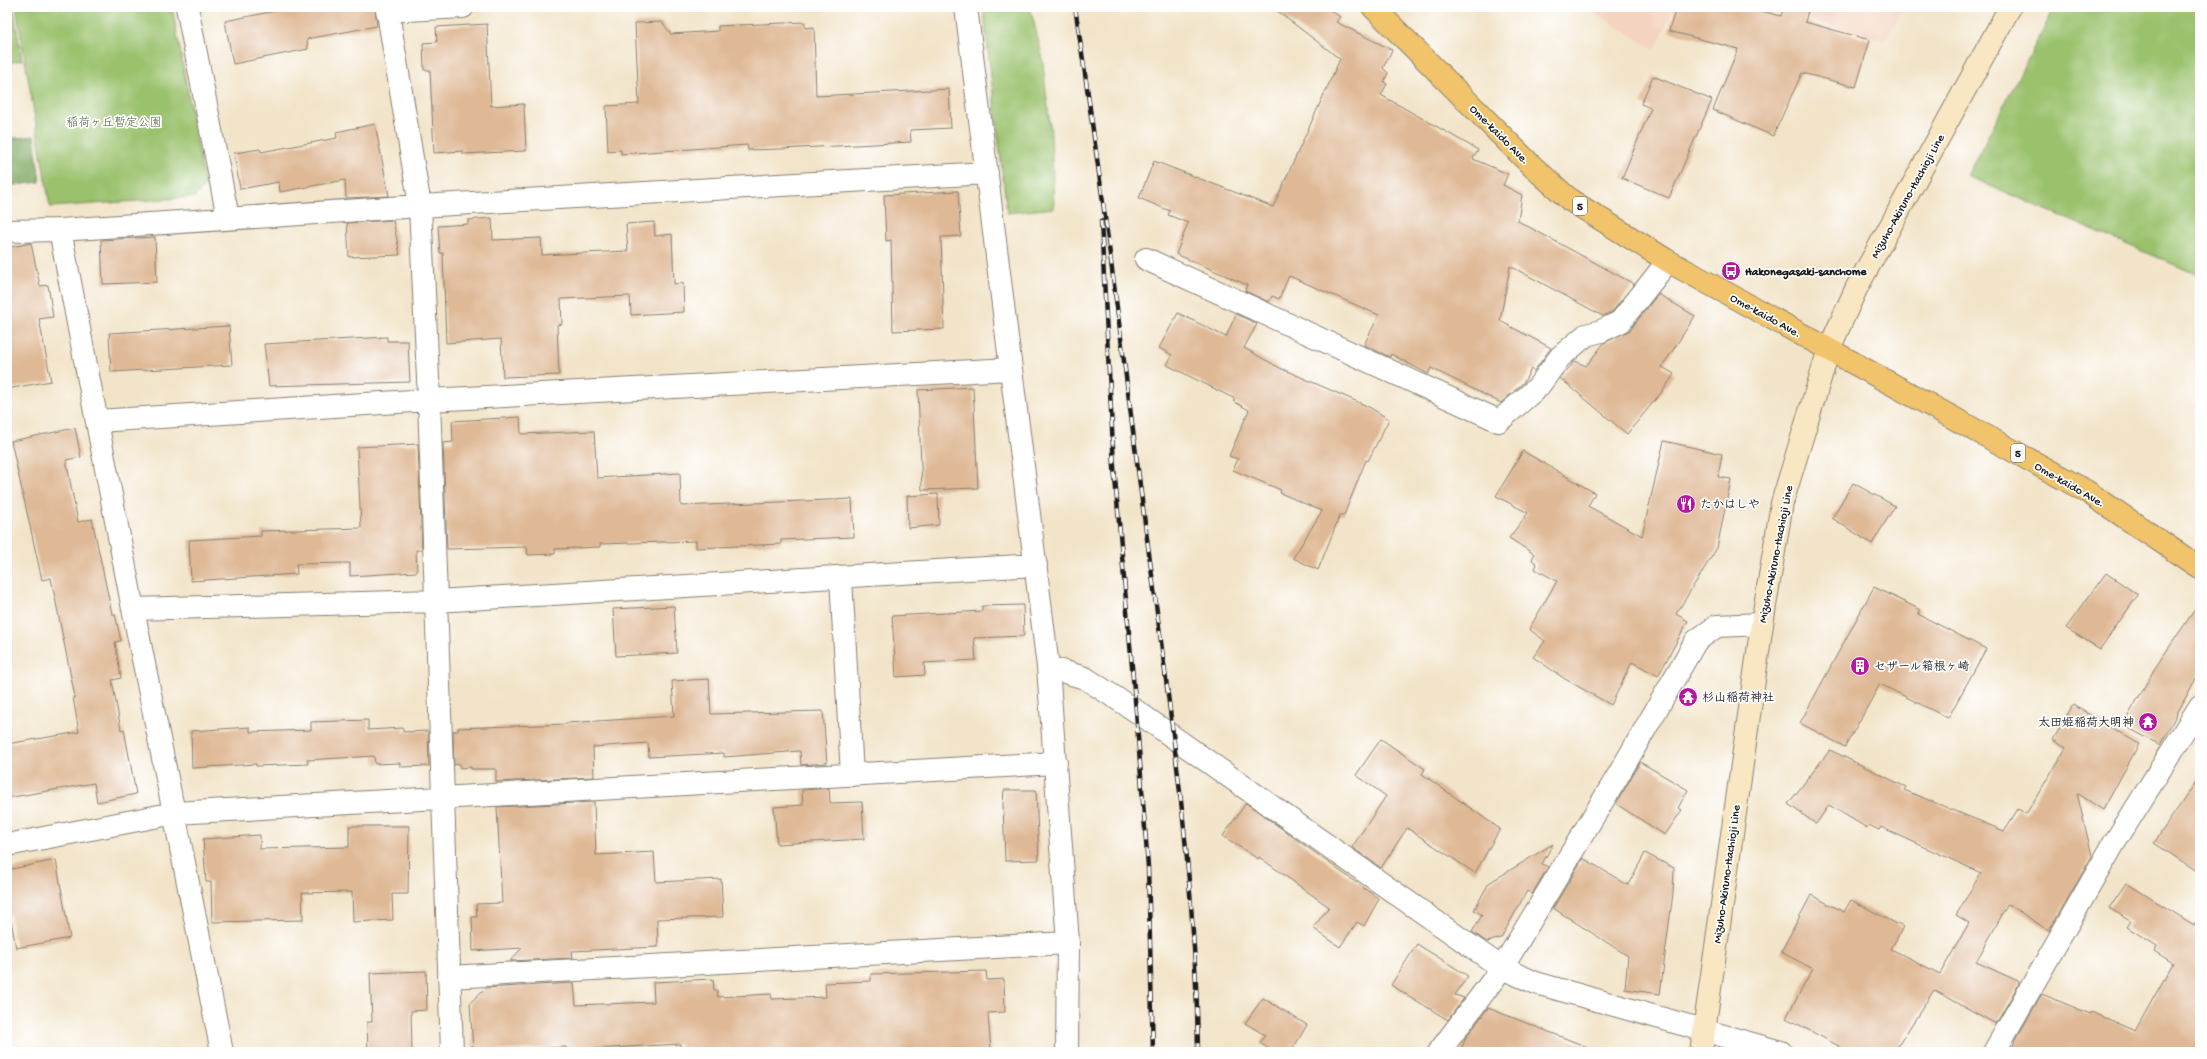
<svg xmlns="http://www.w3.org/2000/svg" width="2207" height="1059" viewBox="0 0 2207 1059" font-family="'Gochi Hand','Klee One',sans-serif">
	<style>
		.built { fill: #f4d3c0 }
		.green { fill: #9ac16c; stroke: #5b6e44 }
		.forest { fill: #7ba760; stroke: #4c623e }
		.building { fill: #dfb996 }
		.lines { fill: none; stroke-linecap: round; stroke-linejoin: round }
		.minor-casing { stroke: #878072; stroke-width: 24 }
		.secondary-casing { stroke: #878072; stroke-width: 24 }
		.primary-casing { stroke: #878072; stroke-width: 24 }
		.minor { stroke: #fff; stroke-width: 22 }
		.secondary { stroke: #f9e7c3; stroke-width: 22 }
		.primary { stroke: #f1c36a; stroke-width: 22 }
		.rail-casing { stroke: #1c1c1c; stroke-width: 4.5 }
		.rail { stroke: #fff; stroke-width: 3; stroke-dasharray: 9; stroke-linecap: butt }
		.labels { text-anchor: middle; stroke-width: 3.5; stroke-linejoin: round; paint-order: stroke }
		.shield { fill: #fff; stroke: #606060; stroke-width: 1 }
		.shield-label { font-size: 11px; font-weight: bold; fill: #1c1c1c }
		.park-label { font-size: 12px; fill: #4e5e3c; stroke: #fff }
		.street-label { font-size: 12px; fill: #1c1c1c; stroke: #fff }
		.poi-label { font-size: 12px; font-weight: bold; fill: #1c1c1c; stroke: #fff; text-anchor: start }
	</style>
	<rect width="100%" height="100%" fill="#fff"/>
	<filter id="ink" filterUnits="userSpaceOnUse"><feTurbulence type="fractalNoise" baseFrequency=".025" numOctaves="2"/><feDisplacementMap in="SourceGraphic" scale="8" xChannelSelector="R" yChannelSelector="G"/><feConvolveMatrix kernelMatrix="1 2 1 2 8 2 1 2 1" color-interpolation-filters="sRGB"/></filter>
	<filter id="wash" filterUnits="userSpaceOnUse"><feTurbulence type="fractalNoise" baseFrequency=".012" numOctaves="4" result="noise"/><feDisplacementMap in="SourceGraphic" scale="16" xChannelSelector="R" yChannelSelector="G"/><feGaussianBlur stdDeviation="0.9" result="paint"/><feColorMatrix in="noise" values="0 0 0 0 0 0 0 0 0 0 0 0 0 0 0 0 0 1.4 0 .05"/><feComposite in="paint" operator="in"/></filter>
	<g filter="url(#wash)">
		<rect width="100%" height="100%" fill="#f2e4c9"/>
		<path class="built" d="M 1585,7 L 1674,7 L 1655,50 Z
			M 1764,7 L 1904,7 L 1885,41 Z"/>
		<path class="green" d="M 7,7 L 13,7 L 22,60 L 7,63 Z
			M 16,7 L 172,7 L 205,185 L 195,197 L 50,207 Z
			M 983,7 L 1030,7 L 1042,55 L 1051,134 L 1054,208 L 1007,213 Z
			M 2055,7 L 2200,7 L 2200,272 L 2198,275 L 1967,176 Z"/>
		<path class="forest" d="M 34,136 L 40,182 L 7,186 L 7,139 Z"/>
		<g id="blocks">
			<path class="building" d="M 295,7 L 375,7 L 377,26 L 307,39 L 308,49 L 233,64 L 225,21 Z
				M 1272,7 L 1326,7 L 1340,17 L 1336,22 L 1392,50 L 1383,68 L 1388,73 L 1384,82 L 1387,84 L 1381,95 L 1478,150 L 1473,159 L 1508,174 L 1503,185 L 1522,195 L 1518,221 L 1634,284 L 1612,312 L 1603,316 L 1510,266 L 1500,321 L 1551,348 L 1534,371 L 1531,369 L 1524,382 L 1501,403 L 1431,368 L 1428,374 L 1391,354 L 1390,357 L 1364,345 L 1379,315 L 1289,276 L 1279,299 L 1272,296 L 1269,302 L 1245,291 L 1247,285 L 1176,254 L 1188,223 L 1168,215 L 1170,211 L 1139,198 L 1154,161 L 1273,207 L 1340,59 Z
				M 1676,7 L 1745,7 L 1781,16 L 1784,7 L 1809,7 L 1805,22 L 1870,40 L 1856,87 L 1802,73 L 1773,136 L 1713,110 L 1738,49 L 1669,31 Z
				M 662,22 L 671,34 L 718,31 L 718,26 L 805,22 L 805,28 L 814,27 L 816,96 L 949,89 L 951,128 L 910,130 L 911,142 L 781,149 L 748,150 L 747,145 L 621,154 L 621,150 L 608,151 L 606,106 L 639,104 L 635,23 Z
				M 487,24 L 491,106 L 524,104 L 526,151 L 463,154 L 463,151 L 434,153 L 430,70 L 424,70 L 423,43 L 437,42 L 436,27 Z
				M 1653,76 L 1712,100 L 1669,198 L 1622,178 L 1651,108 L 1641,104 Z
				M 375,124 L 389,196 L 346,198 L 345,180 L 280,192 L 279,182 L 240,189 L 234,153 L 260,149 L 261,152 L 337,138 L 336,132 Z
				M 958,191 L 961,236 L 941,237 L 944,329 L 893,331 L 891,240 L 886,241 L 884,195 Z
				M 492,218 L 493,240 L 541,238 L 542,255 L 628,251 L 626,224 L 654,222 L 655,236 L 672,234 L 674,284 L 683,283 L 684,312 L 631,315 L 630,296 L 561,299 L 562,324 L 557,325 L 559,375 L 503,377 L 501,339 L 446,343 L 443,253 L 440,253 L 438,226 L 468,224 L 468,220 Z
				M 393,220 L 400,255 L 349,257 L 347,223 Z
				M 155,237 L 157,282 L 103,284 L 101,240 Z
				M 31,243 L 40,286 L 48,285 L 53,317 L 39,319 L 51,381 L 7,389 L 7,248 Z
				M 1658,294 L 1695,316 L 1662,367 L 1674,374 L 1665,388 L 1627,434 L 1560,378 L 1575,361 L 1586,366 L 1604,343 L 1630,330 Z
				M 1178,313 L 1226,337 L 1236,314 L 1257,324 L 1244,348 L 1280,368 L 1367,406 L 1389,419 L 1368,461 L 1366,460 L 1344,515 L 1340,515 L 1318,570 L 1293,558 L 1322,511 L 1280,493 L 1281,490 L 1233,470 L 1238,459 L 1229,456 L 1249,410 L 1233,401 L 1235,399 L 1167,365 L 1172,355 L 1159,348 Z
				M 229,326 L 232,365 L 111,372 L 109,333 Z
				M 387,337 L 387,341 L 408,341 L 410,382 L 269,386 L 264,344 Z
				M 973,387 L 978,488 L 922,490 L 918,390 Z
				M 520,417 L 521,434 L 594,431 L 597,478 L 680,473 L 681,506 L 852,499 L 854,537 L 781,540 L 781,544 L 696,548 L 696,541 L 600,544 L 600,547 L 555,549 L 555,554 L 528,555 L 527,547 L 447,549 L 443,443 L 453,442 L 452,421 Z
				M 75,428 L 81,457 L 66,460 L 78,522 L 92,519 L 112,614 L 115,614 L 121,641 L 115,642 L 121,678 L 112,680 L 121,730 L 124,729 L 136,794 L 97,802 L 94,783 L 7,798 L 7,744 L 79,732 L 73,697 L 75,697 L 51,578 L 42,580 L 11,441 Z
				M 1664,441 L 1722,454 L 1718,477 L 1731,479 L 1717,548 L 1676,614 L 1688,621 L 1658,676 L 1632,662 L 1611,705 L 1565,679 L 1533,657 L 1545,641 L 1529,629 L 1557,581 L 1535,569 L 1537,564 L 1532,560 L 1534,554 L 1509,538 L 1528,513 L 1496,496 L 1523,451 L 1595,493 L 1588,506 L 1642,536 Z
				M 418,444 L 422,550 L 416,550 L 417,572 L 350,576 L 350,563 L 296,564 L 297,574 L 191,581 L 189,540 L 261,536 L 261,531 L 361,528 L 357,447 Z
				M 1853,483 L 1895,506 L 1872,544 L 1832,518 Z
				M 938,494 L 939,525 L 908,528 L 907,496 Z
				M 2106,573 L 2138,595 L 2100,649 L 2066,628 Z
				M 1874,587 L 1921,610 L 1918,614 L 1986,649 L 1948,718 L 1880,684 L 1845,747 L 1800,723 Z
				M 2200,602 L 2200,671 L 2160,745 L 2123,725 L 2155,668 Z
				M 1023,605 L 1024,636 L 974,638 L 976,660 L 924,663 L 925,675 L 896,677 L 892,616 L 982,611 L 982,606 Z
				M 674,606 L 677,653 L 616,656 L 613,609 Z
				M 709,679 L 711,714 L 823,711 L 827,763 L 801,765 L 800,751 L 724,757 L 724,753 L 649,757 L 648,743 L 593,747 L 594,777 L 496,782 L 496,769 L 471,769 L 471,767 L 460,768 L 460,764 L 454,765 L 453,731 L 458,731 L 458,728 L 567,724 L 567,723 L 674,716 L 672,681 Z
				M 2073,705 L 2139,744 L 2103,810 L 2077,793 L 2092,856 L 2049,931 L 2008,904 L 1976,962 L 2018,981 L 2019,984 L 1996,1024 L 1934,990 L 1894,1052 L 1850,1052 L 1786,1018 L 1813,969 L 1781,952 L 1811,895 L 1844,912 L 1851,900 L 1903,927 L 1891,949 L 1940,974 L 1969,923 L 1956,915 L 1981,873 L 1881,827 L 1879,830 L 1869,825 L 1867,828 L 1829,805 L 1816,824 L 1788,804 L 1830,750 L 1906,787 L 1904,790 L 2004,831 L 2018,809 L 2026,814 L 2066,748 L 2053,740 Z
				M 368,720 L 368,730 L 403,728 L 403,732 L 428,731 L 429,766 L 400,767 L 400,763 L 375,764 L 374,756 L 307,760 L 308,764 L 256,766 L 256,764 L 192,768 L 191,731 L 250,727 L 250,732 L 311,730 L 311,722 Z
				M 1381,739 L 1425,769 L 1422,774 L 1500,829 L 1475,873 L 1407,828 L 1381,868 L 1352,847 L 1386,796 L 1356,775 Z
				M 1640,762 L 1688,790 L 1678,808 L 1682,810 L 1665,835 L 1616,804 Z
				M 2200,776 L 2200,873 L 2154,843 Z
				M 829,788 L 830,803 L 862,802 L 864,839 L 777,844 L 774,807 L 803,805 L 802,790 Z
				M 1004,790 L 1036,790 L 1039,860 L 1005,861 L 1003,804 Z
				M 594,802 L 596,855 L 654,852 L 656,882 L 721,879 L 723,917 L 657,919 L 658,947 L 572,951 L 573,958 L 510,961 L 522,948 L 473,951 L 472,917 L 477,917 L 476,904 L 502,903 L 497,807 Z
				M 1246,803 L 1379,899 L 1364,926 L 1357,922 L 1340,947 L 1313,928 L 1329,907 L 1259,857 L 1258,859 L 1223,836 Z
				M 349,826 L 409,826 L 408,894 L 392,894 L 393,920 L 353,922 L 352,892 L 302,893 L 303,920 L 212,922 L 211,882 L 206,882 L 203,839 L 260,835 L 260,849 L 349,847 Z
				M 1553,844 L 1542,864 L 1548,867 L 1532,894 L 1527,891 L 1501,938 L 1487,942 L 1472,932 L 1482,915 L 1474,910 L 1489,883 Z
				M 1645,853 L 1674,868 L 1673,893 L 1660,994 L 1625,989 L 1628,956 L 1553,908 L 1583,858 L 1628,885 Z
				M 56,860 L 70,938 L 16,948 L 7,898 L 7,870 Z
				M 2126,883 L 2194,925 L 2200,914 L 2200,1052 L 2013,1052 L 2016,1039 L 2042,994 L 2090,1014 L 2091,1012 L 2135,1031 L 2173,963 L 2154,951 L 2157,946 L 2127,927 L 2131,921 L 2109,908 Z
				M 1417,944 L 1468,976 L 1455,995 L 1464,998 L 1448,1020 L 1391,985 Z
				M 426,971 L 427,1010 L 411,1011 L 412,1052 L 368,1052 L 367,1022 L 372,1022 L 370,973 Z
				M 986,971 L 987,980 L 1004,979 L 1005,1012 L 988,1013 L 991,1052 L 680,1052 L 680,1044 L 592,1049 L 592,1052 L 566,1052 L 566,1047 L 473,1052 L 470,1003 L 485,988 L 574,983 L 576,1005 L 654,1002 L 653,982 L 713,979 L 714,990 L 717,990 L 718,997 L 771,994 L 772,999 L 826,997 L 825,983 L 871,981 L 871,974 Z
				M 1263,998 L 1307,1025 L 1291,1052 L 1273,1052 L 1260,1043 L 1265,1035 L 1245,1023 Z
				M 1488,1008 L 1595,1050 L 1595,1052 L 1460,1052 L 1466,1037 Z"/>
		</g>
	</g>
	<g filter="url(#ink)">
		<use href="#blocks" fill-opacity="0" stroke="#878072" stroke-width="1"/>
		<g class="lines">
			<defs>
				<path id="minor" d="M 187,7 L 228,218
					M 387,7 L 420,206 L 429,400 L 452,1052
					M 966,7 L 1048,667 L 1068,943 L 1067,1052
					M 387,11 L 463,7
					M 60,230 L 133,609 L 222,1052
					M 7,231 L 60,230 L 420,206 L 987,173
					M 1146,259 L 1499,421 L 1538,387 L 1560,357 L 1586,335 L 1601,331 L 1620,322 L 1668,261
					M 97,421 L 429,400 L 1011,369
					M 841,578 L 852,775
					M 133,609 L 436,601 L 1036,565
					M 1048,667 L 1085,678 L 1136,711 L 1502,968 L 1536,983 L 1781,1052
					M 7,845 L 175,813 L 1056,763
					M 449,977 L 1068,943
					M 1439,1052 L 1502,968 L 1619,774 L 1696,641 L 1717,626 L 1762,624
					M 1994,1052 L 2113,845 L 2200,706"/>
				<path id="secondary" d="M 1701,1052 L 1762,624 L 1782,503 L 1829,349 L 1856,289 L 2010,7"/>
				<path id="primary" d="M 1373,7 L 1532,166 L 1570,200 L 1668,261 L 2086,491 L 2200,568"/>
			</defs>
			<use href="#minor" class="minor-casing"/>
			<use href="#secondary" class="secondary-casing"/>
			<use href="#primary" class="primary-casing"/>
			<use href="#minor" class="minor"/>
			<use href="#secondary" class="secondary"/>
			<use href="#primary" class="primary"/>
			<defs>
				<path id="rail" d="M 1075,7 C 1102,181 1123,356 1146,531 C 1169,702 1196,879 1198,1052
					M 1101,221 L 1114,467 L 1136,711 L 1148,867 L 1153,1052"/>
			</defs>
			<use href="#rail" class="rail-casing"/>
			<use href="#rail" class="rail"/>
		</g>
	</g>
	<defs>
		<symbol id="bus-disc" viewBox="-11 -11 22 22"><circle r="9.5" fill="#b5179e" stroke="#fff"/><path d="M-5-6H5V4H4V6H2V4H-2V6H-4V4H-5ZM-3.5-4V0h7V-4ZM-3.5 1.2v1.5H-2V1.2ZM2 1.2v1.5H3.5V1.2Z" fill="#fff"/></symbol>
		<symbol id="restaurant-disc" viewBox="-11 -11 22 22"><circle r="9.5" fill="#b5179e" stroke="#fff"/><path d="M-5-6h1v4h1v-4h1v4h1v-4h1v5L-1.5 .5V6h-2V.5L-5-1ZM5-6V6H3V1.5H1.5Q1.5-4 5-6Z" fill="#fff"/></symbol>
		<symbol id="building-disc" viewBox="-11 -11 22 22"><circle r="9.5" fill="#b5179e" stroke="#fff"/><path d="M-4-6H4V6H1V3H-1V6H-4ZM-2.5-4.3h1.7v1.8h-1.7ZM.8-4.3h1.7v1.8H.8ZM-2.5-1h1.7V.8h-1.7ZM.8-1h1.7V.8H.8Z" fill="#fff"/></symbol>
		<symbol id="temple-disc" viewBox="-11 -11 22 22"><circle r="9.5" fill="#b5179e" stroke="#fff"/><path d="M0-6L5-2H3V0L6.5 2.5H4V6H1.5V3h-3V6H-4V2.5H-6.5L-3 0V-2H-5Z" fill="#fff"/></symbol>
	</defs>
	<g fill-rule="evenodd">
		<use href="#bus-disc" x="1720" y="260" width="22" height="22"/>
		<use href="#restaurant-disc" x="1675" y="493" width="22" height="22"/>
		<use href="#building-disc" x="1849" y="655" width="22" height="22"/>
		<use href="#temple-disc" x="1677" y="686" width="22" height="22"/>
		<use href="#temple-disc" x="2137" y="711" width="22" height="22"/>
	</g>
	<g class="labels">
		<g class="shield">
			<rect x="1573" y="197" width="14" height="18" rx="3"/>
			<rect x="2011" y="444" width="14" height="18" rx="3"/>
		</g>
		<g class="shield-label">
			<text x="1580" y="210">5</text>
			<text x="2018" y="457">5</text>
		</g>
		<g class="park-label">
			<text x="114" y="126">稲荷ヶ丘暫定公園</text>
		</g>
		<g class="street-label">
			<text transform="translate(1500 134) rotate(45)" y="4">Ome-kaido Ave.</text>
			<text transform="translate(1907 196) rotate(-61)" y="4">Mizuho-Akiruno-Hachioji Line</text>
			<text transform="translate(1766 315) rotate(29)" y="4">Ome-kaido Ave.</text>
			<text transform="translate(2070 484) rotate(30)" y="4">Ome-kaido Ave.</text>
			<text transform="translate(1775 554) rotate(-79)" y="4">Mizuho-Akiruno-Hachioji Line</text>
			<text transform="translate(1726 874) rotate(-82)" y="4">Mizuho-Akiruno-Hachioji Line</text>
		</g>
		<g class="poi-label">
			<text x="1745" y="275">Hakonegasaki-sanchome</text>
			<text x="1700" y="508">たかはしや</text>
			<text x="1874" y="670">セザール箱根ヶ崎</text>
			<text x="1702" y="701">杉山稲荷神社</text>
			<text x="2134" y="726" text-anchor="end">太田姫稲荷大明神</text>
		</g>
	</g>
	<rect width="2207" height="1059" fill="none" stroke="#fff" stroke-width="24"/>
</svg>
